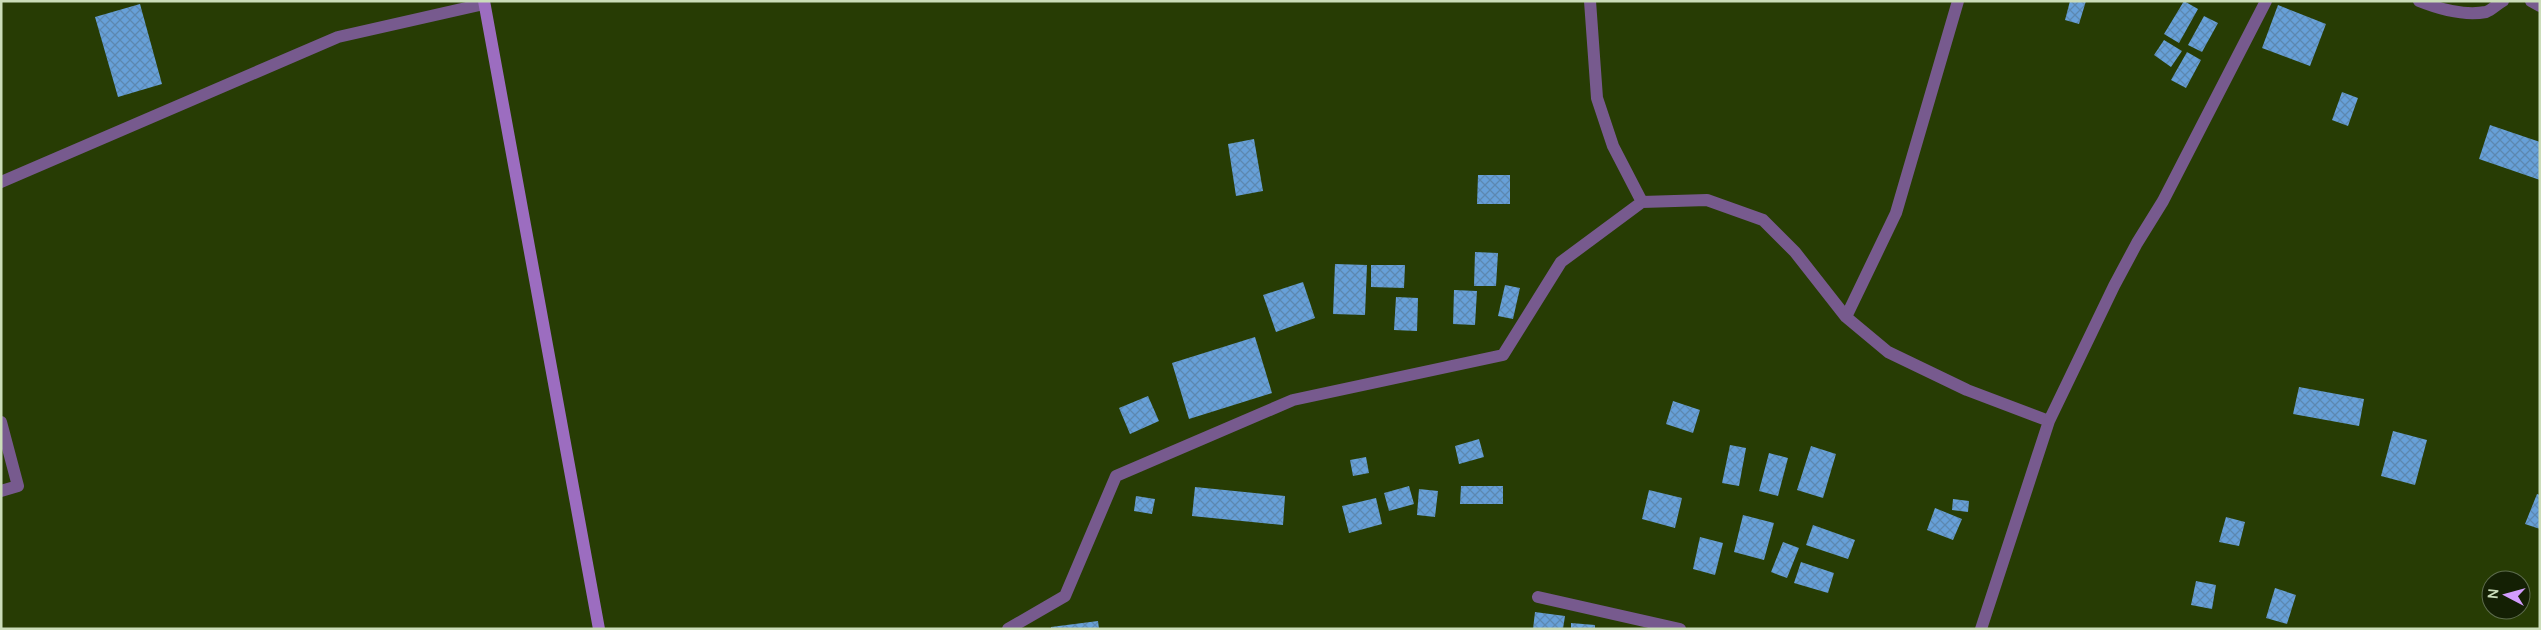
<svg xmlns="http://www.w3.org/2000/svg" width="2541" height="630" viewBox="0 0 2541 630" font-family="Manrope,sans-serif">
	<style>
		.building { fill: url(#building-cross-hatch) }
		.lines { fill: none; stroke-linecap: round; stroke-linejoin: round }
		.street { stroke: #775a8e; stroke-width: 12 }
		.secondary { stroke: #9c6dc0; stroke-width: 12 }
	</style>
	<defs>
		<pattern id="building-cross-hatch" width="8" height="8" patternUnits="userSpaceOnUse" patternTransform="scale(1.25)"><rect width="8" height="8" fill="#67a0d8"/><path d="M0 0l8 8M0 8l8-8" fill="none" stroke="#5c88b0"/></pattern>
	</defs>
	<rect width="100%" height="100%" fill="#273c04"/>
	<path class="building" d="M 2070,1 L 2086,1 L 2079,24 L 2065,20 Z
		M 2184,1 L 2198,9 L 2179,43 L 2164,34 Z
		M 140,4 L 162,84 L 118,97 L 95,17 Z
		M 2278,5 L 2326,24 L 2310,66 L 2262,48 Z
		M 2204,16 L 2218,23 L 2202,52 L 2188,45 Z
		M 2164,40 L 2182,51 L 2171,67 L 2154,55 Z
		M 2187,52 L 2201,60 L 2186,88 L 2171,80 Z
		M 2342,92 L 2358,98 L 2348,126 L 2332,120 Z
		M 2490,125 L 2540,142 L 2540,180 L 2479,159 Z
		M 1254,139 L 1263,191 L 1236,196 L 1228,144 Z
		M 1478,175 L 1510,175 L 1510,204 L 1477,204 Z
		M 1475,252 L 1498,253 L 1496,286 L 1474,286 Z
		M 1335,264 L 1367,265 L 1365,315 L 1333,314 Z
		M 1371,265 L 1405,265 L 1404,288 L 1371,287 Z
		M 1303,282 L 1315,318 L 1276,332 L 1263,295 Z
		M 1505,285 L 1520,288 L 1513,319 L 1498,316 Z
		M 1454,290 L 1477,291 L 1475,325 L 1453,324 Z
		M 1396,297 L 1418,298 L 1417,331 L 1394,330 Z
		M 1255,337 L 1272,393 L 1189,419 L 1172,363 Z
		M 2299,387 L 2364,399 L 2359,426 L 2293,414 Z
		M 1148,396 L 1159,421 L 1130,434 L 1119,408 Z
		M 1673,401 L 1700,410 L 1693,433 L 1666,424 Z
		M 2393,431 L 2427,440 L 2415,485 L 2381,476 Z
		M 1479,439 L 1484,457 L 1459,464 L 1455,446 Z
		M 1730,445 L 1746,448 L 1739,486 L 1722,483 Z
		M 1811,446 L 1836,454 L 1823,498 L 1797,490 Z
		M 1769,453 L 1788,458 L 1778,496 L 1759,491 Z
		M 1366,457 L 1369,473 L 1353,476 L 1350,460 Z
		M 1409,486 L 1414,504 L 1389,511 L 1384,493 Z
		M 1461,486 L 1503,486 L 1503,504 L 1460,504 Z
		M 1195,487 L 1285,496 L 1283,525 L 1192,516 Z
		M 1419,489 L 1438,491 L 1435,517 L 1417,515 Z
		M 1649,490 L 1682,498 L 1675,528 L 1642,519 Z
		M 2537,494 L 2540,495 L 2540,529 L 2525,524 Z
		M 1136,496 L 1155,499 L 1152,514 L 1134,511 Z
		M 1376,498 L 1382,524 L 1349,533 L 1342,506 Z
		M 1953,499 L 1969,501 L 1968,512 L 1952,510 Z
		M 1935,508 L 1962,519 L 1953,540 L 1927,530 Z
		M 1743,515 L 1774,523 L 1764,560 L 1734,552 Z
		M 2226,517 L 2245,522 L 2239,546 L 2219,542 Z
		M 1813,525 L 1855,540 L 1848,559 L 1806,545 Z
		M 1700,537 L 1723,543 L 1715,575 L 1693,569 Z
		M 1783,542 L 1799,548 L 1787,578 L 1771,572 Z
		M 1801,562 L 1834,573 L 1828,593 L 1794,583 Z
		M 2196,581 L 2216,585 L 2212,609 L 2191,605 Z
		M 2275,588 L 2296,595 L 2287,624 L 2266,618 Z
		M 1535,612 L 1565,616 L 1563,629 L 1533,629 Z
		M 1098,621 L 1099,629 L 1051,629 L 1051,627 Z
		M 1571,623 L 1595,625 L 1595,629 L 1571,629 Z"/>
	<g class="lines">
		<path class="street" d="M 1590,1 L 1597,98 L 1613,146 L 1642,202 L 1707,200 L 1763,220 L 1795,252 L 1846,317 L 1888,352 L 1967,390 L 2049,421 L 1981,629
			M 2419,1 C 2439,9 2464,16 2486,12 C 2492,10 2497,4 2503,1
			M 2531,1 L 2540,6
			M 1,182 L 338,37 L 484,4
			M 1846,317 L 1896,213 L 1958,1
			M 2049,421 L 2114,286 L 2137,243 L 2163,201 L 2266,1
			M 1,422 L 18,486 L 1,491
			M 1538,597 L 1680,629
			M 1008,629 L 1065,596 L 1116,476 L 1293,400 L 1503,355 L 1561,262 L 1642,202"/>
		<path class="secondary" d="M 484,1 L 599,629"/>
	</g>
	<rect width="2541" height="630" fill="none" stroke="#cbddba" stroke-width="5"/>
	<g transform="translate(2506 595) rotate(276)"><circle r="24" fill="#142004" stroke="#5d6c4d"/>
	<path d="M0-4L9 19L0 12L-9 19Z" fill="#d29cfd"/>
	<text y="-8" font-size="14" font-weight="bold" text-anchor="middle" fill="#cbddba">N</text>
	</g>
</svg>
